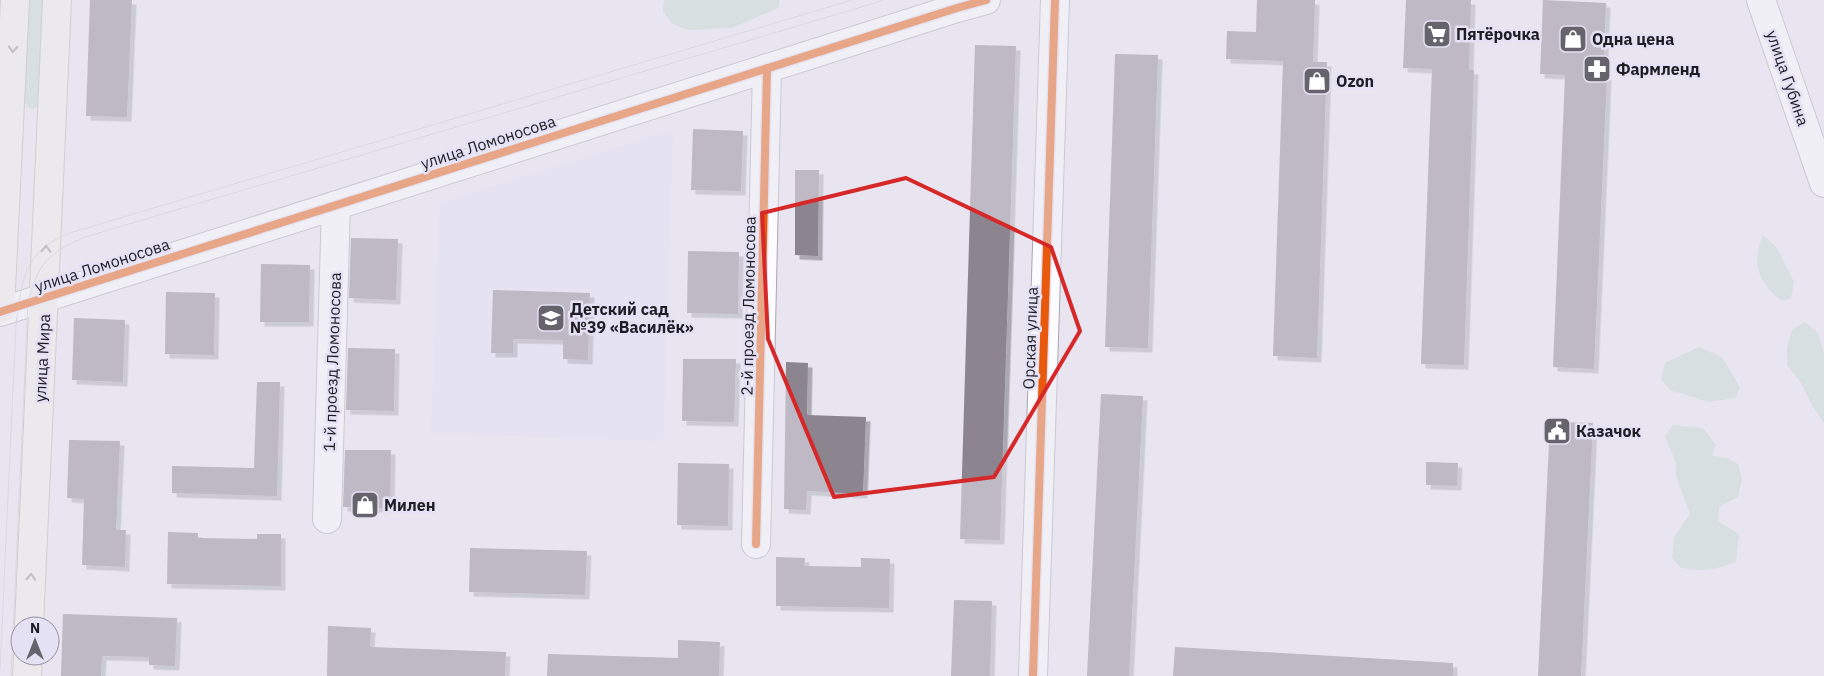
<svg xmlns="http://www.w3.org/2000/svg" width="1824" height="676" viewBox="0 0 1824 676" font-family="'IBM Plex Sans',sans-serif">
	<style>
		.built { fill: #e2def2 }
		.green { fill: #c3d7cf }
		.building { fill: #8c848e; filter: url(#shadow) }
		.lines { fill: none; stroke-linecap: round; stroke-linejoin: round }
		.minor-casing { stroke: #a8a6ae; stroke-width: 30 }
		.major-casing { stroke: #b7afa7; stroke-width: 30 }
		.minor { stroke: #fcfbfd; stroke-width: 28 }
		.major { stroke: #f1ede7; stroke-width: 28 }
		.tram { stroke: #c8c7ca; stroke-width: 1 }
		.cycleway-casing { stroke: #e5e1f4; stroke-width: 11 }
		.cycleway { stroke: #e8590c; stroke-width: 8 }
		.oneway { stroke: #928f8f }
		.marked { fill: none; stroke: #d62828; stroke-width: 4; stroke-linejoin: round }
		.labels { text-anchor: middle; stroke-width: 5; stroke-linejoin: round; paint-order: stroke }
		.poi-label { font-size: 16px; font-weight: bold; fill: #1e1d24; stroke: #e5e1f4; text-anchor: start }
		.street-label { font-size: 16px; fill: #1e1d24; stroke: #e5e1f4 }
	</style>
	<defs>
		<filter id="shadow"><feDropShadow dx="4.5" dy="4.5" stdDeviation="0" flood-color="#0004"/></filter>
	</defs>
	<rect width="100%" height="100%" fill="#e8e5f0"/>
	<path class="built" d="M 673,130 L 663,441 L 431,433 L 440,203 Z"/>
	<path class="green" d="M 28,0 L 44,0 L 40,99 L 38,106 L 34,109 C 27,108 26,105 24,99 Z
		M 664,0 L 780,0 L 778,8 L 732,28 L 688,30 L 673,24 L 663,12 Z
		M 1763,235 L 1777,248 L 1794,282 L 1791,298 L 1781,301 C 1758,281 1751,264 1763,235 Z
		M 1805,322 L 1818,333 L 1824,353 L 1824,423 L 1813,407 L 1801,383 L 1787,365 L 1787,347 L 1792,330 Z
		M 1699,347 L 1723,358 L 1740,388 L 1736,398 L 1709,402 L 1670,390 L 1661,379 L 1665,363 Z
		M 1673,425 L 1703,428 L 1716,445 L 1712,456 L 1727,458 L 1738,464 L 1742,479 L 1738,497 L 1719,507 L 1718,521 L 1739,534 L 1736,562 C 1716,570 1702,572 1681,568 L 1672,558 L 1674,537 L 1690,514 L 1676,476 L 1676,463 L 1665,437 Z"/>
	<path class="building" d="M 90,0 L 132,0 L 127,117 L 86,116 Z
		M 1257,0 L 1315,0 L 1313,62 L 1327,62 L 1317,358 L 1273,356 L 1283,61 L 1226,59 L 1227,31 L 1256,32 Z
		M 1406,0 L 1471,0 L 1469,70 L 1474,70 L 1464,365 L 1421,364 L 1432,69 L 1403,68 Z
		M 1543,0 L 1606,3 L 1603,76 L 1607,76 L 1594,369 L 1553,367 L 1565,75 L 1540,74 Z
		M 975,45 L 1016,46 L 1000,540 L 960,539 Z
		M 1115,54 L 1158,55 L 1148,348 L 1105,347 Z
		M 693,129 L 743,131 L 741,191 L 691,190 Z
		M 795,170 L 819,170 L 818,256 L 795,255 Z
		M 351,238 L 398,239 L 396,300 L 349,298 Z
		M 688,251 L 739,252 L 738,314 L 687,313 Z
		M 261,264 L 310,265 L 309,322 L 260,322 Z
		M 493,290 L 590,293 L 588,360 L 563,359 L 563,340 L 513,339 L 513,353 L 491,353 Z
		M 166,292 L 215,293 L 214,355 L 165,354 Z
		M 74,318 L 125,320 L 123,382 L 72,380 Z
		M 348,348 L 395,349 L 394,411 L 346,410 Z
		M 683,359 L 736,359 L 734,422 L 682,421 Z
		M 786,362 L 808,363 L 807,415 L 866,417 L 863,494 L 807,491 L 806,510 L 784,509 Z
		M 257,382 L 280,382 L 277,496 L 172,493 L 172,466 L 254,468 Z
		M 1101,394 L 1143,396 L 1129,676 L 1087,676 Z
		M 1550,422 L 1593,423 L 1581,676 L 1538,676 Z
		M 69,440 L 120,441 L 116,530 L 126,530 L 125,567 L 82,565 L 84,499 L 67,498 Z
		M 345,450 L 391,450 L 390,508 L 343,507 Z
		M 1426,462 L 1458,463 L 1457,486 L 1426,485 Z
		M 678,463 L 729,464 L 728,526 L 677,525 Z
		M 168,532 L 198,533 L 198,538 L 257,539 L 257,534 L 281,534 L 281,586 L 167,584 Z
		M 470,548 L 587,551 L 585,595 L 469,592 Z
		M 776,557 L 805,558 L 804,566 L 861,567 L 861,558 L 890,559 L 889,608 L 776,606 Z
		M 954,600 L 992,601 L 990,676 L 951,676 Z
		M 63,614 L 177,618 L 175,666 L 149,665 L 149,657 L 102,656 L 101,676 L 61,676 Z
		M 328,626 L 371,628 L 370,647 L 506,652 L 505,676 L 327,676 Z
		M 678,640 L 720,642 L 719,676 L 547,676 L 548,654 L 678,658 Z
		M 1175,647 L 1453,663 L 1453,676 L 1173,676 Z"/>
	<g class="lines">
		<defs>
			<path id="minor" d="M 1761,0 L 1824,183
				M 0,312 L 957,8 L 986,0
				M 327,519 L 336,205
				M 756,544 L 767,68
				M 1033,676 L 1055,0"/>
			<path id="major" d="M 0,310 L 15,0
				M 29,626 L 57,0
				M 27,676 L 28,656"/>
		</defs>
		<use href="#minor" class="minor-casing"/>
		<use href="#major" class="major-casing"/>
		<use href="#minor" class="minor"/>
		<use href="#major" class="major"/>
		<path class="tram" d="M 0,670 L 16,325 C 22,279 24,249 73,232 L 852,0
			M 11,676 L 28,303 C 37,263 49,253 85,237 L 875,3 L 883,0"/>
		<defs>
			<path id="cycleway" d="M 0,312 L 957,8 L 986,0
				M 756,544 L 767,68
				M 1033,676 L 1055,0"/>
		</defs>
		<use href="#cycleway" class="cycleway-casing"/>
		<use href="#cycleway" class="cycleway"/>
	</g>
	<defs><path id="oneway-chevron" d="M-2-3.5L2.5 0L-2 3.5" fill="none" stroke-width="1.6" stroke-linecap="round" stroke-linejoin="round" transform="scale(1.25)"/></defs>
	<g class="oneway">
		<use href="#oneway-chevron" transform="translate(13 49) rotate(93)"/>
		<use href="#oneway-chevron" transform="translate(46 249) rotate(-88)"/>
		<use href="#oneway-chevron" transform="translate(31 577) rotate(-87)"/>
	</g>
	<path d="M0 0H1824V676H0ZM 906,178 L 1051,247 L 1080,331 L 994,477 L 834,497 L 768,339 L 762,213 Z" fill="#e8e5f0" fill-opacity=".55" fill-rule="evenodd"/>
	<path class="marked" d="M 906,178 L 1051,247 L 1080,331 L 994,477 L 834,497 L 768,339 L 762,213 Z"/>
	<defs>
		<symbol id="supermarket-square" viewBox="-11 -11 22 22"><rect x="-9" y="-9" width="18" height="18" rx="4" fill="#65636b" stroke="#e5e1f4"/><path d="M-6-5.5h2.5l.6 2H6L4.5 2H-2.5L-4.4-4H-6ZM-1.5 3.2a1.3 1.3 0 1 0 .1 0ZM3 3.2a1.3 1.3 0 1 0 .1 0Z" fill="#fff"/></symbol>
		<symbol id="shop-square" viewBox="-11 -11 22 22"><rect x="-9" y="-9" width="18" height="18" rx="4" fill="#65636b" stroke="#e5e1f4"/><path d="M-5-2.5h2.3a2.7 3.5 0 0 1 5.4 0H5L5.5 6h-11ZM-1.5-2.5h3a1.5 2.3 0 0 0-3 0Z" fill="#fff"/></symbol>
		<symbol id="pharmacy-square" viewBox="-11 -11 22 22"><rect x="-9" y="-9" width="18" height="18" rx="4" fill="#65636b" stroke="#e5e1f4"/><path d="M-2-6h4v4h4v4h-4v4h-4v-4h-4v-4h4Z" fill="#fff"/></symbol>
		<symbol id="school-square" viewBox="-11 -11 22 22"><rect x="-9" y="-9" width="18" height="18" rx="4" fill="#65636b" stroke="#e5e1f4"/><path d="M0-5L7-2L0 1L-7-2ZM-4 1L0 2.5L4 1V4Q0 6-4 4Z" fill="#fff"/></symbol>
		<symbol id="civic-square" viewBox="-11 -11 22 22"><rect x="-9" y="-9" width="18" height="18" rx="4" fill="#65636b" stroke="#e5e1f4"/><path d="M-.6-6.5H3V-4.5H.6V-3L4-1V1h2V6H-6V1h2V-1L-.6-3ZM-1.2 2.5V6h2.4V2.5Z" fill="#fff"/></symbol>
	</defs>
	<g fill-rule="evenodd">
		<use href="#supermarket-square" x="1421" y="18" width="32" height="32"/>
		<use href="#shop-square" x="1557" y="23" width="32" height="32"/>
		<use href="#pharmacy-square" x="1581" y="53" width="32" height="32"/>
		<use href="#shop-square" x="1301" y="65" width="32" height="32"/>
		<use href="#school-square" x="535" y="302" width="32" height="32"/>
		<use href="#civic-square" x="1541" y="415" width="32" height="32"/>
		<use href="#shop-square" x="349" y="489" width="32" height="32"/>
	</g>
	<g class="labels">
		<g class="poi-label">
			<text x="1456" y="40">Пятёрочка</text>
			<text x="1592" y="45">Одна цена</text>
			<text x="1616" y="75">Фармленд</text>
			<text x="1336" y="87">Ozon</text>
			<text x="570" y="315">Детский сад<tspan x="570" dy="18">№39 «Василёк»</tspan></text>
			<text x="1576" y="437">Казачок</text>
			<text x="384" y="511">Милен</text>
		</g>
		<g class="street-label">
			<text transform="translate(1788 78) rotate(71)" y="6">улица Губина</text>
			<text transform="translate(488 142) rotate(-18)" y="6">улица Ломоносова</text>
			<text transform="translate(102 265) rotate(-18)" y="6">улица Ломоносова</text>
			<text transform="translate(748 306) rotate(-89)" y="6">2-й проезд Ломоносова</text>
			<text transform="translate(1030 338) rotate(-88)" y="6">Орская улица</text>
			<text transform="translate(42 358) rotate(-87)" y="6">улица Мира</text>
			<text transform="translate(332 362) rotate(-88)" y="6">1-й проезд Ломоносова</text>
		</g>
	</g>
	<g transform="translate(35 641)"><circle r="24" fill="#e5e1f4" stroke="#9593a1"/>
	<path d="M0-4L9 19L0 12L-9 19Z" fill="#65636b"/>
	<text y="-8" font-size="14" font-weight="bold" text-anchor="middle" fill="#1e1d24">N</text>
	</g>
</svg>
